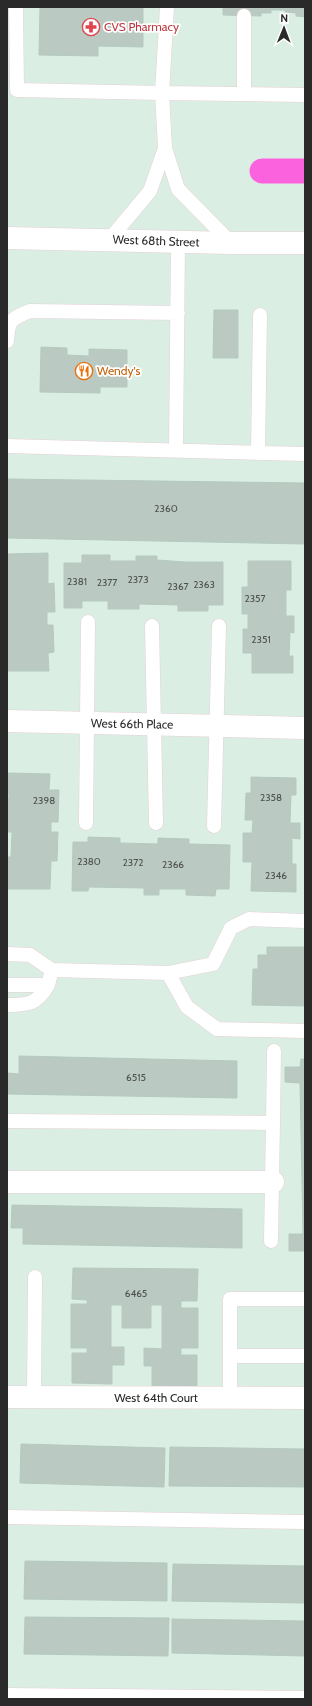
<svg xmlns="http://www.w3.org/2000/svg" width="312" height="1706" viewBox="0 0 312 1706" font-family="Cabin,sans-serif">
	<style>
		.lines { fill: none; stroke-linecap: round; stroke-linejoin: round }
		.canal { stroke: #fb63de; stroke-width: 25 }
		.building { fill: #bac9c1; stroke: #b4cac0 }
		.service-casing { stroke: #e5d0d5; stroke-width: 15 }
		.minor-casing { stroke: #e5d0d5; stroke-width: 23 }
		.secondary-casing { stroke: #e5d0d5; stroke-width: 23 }
		.service { stroke: #fff; stroke-width: 14 }
		.minor { stroke: #fff; stroke-width: 22 }
		.secondary { stroke: #fff; stroke-width: 22 }
		.labels { text-anchor: middle; stroke-width: 3.5; stroke-linejoin: round; paint-order: stroke }
		.number-label { font-size: 10px; fill: #4e5250 }
		.health-label { font-size: 12px; fill: #be3a42; stroke: #fff; text-anchor: start }
		.street-label { font-size: 12px; fill: #2a2a2a; stroke: #fff }
		.food-label { font-size: 12px; fill: #c56008; stroke: #fff; text-anchor: start }
	</style>
	<rect width="100%" height="100%" fill="#dbeee4"/>
	<g class="lines">
		<path class="canal" d="M 262,171 L 305,171"/>
	</g>
	<path class="building" d="M 40,7 L 143,7 L 143,47 L 98,46 L 98,56 L 39,55 Z
		M 223,7 L 305,7 L 305,17 L 296,16 L 296,13 L 285,12 L 285,10 L 271,10 L 271,13 L 261,13 L 261,16 L 223,15 Z
		M 214,310 L 238,310 L 238,358 L 213,358 Z
		M 41,347 L 67,348 L 67,355 L 89,356 L 89,349 L 127,350 L 127,387 L 100,387 L 100,393 L 40,392 Z
		M 7,479 L 305,483 L 305,544 L 7,538 Z
		M 48,553 L 48,584 L 54,583 L 55,612 L 47,612 L 47,625 L 53,625 L 54,652 L 48,653 L 49,671 L 7,671 L 7,554 Z
		M 82,555 L 110,555 L 110,561 L 136,561 L 136,556 L 157,556 L 157,560 L 185,562 L 223,562 L 223,605 L 208,605 L 208,611 L 178,611 L 178,605 L 139,604 L 139,609 L 108,609 L 108,601 L 82,601 L 82,608 L 64,608 L 64,563 L 82,563 Z
		M 248,561 L 291,561 L 291,590 L 286,590 L 286,616 L 294,616 L 294,633 L 290,632 L 289,656 L 293,656 L 293,673 L 252,673 L 252,653 L 243,653 L 243,629 L 248,629 L 248,614 L 242,614 L 242,587 L 248,587 Z
		M 7,773 L 50,774 L 49,790 L 59,790 L 58,822 L 51,822 L 51,832 L 58,832 L 57,861 L 51,861 L 50,889 L 7,889 L 7,857 L 11,857 L 12,832 L 7,832 L 9,793 L 7,793 Z
		M 251,777 L 296,778 L 296,795 L 291,795 L 290,823 L 300,823 L 300,839 L 292,838 L 292,864 L 296,864 L 296,892 L 251,891 L 252,862 L 243,862 L 243,833 L 252,833 L 253,820 L 245,820 L 246,793 L 251,793 Z
		M 88,837 L 120,838 L 120,843 L 158,844 L 158,838 L 189,839 L 189,844 L 230,845 L 229,889 L 216,889 L 215,896 L 186,895 L 186,889 L 159,889 L 159,895 L 144,895 L 144,888 L 89,887 L 88,891 L 72,891 L 73,842 L 88,842 Z
		M 267,947 L 305,947 L 305,1006 L 252,1005 L 253,969 L 258,969 L 258,955 L 267,955 Z
		M 19,1056 L 237,1061 L 237,1098 L 8,1094 L 8,1073 L 19,1074 Z
		M 301,1059 L 305,1059 L 305,1251 L 289,1251 L 289,1234 L 303,1234 L 300,1083 L 285,1082 L 285,1067 L 300,1067 Z
		M 12,1205 L 242,1209 L 242,1248 L 23,1244 L 23,1228 L 11,1228 Z
		M 73,1268 L 198,1269 L 197,1301 L 181,1301 L 181,1308 L 198,1308 L 198,1348 L 181,1348 L 181,1355 L 197,1355 L 197,1387 L 152,1387 L 152,1366 L 144,1366 L 144,1348 L 162,1349 L 162,1305 L 151,1305 L 151,1328 L 122,1328 L 122,1305 L 111,1305 L 111,1347 L 124,1347 L 124,1365 L 112,1365 L 112,1384 L 72,1383 L 72,1353 L 87,1353 L 87,1348 L 71,1348 L 71,1304 L 87,1304 L 87,1300 L 72,1299 Z
		M 21,1444 L 165,1448 L 164,1487 L 20,1483 Z
		M 170,1447 L 305,1449 L 305,1487 L 169,1486 Z
		M 25,1561 L 167,1563 L 167,1601 L 24,1599 Z
		M 173,1564 L 305,1566 L 305,1603 L 172,1601 Z
		M 25,1617 L 169,1618 L 168,1656 L 24,1654 Z
		M 172,1619 L 305,1621 L 305,1656 L 172,1653 Z"/>
	<g class="lines">
		<defs>
			<path id="service" d="M 16,7 L 17,90 L 162,93 L 167,7
				M 244,16 L 244,94
				M 109,240 L 150,191 L 165,148
				M 231,243 L 178,189 L 165,148 L 162,93 L 305,95
				M 7,341 C 8,320 11,319 30,311 L 178,313
				M 7,446 L 305,454
				M 176,450 L 178,242
				M 258,452 L 260,315
				M 152,626 L 156,823
				M 86,823 L 88,622
				M 214,826 L 219,626
				M 7,954 L 30,955 L 52,970 L 48,985 L 7,985
				M 52,970 L 168,973 L 187,1007 L 217,1029 L 305,1031
				M 168,973 L 213,964 L 231,928 L 249,919 L 305,921
				M 7,1005 C 29,1005 37,1004 48,985
				M 7,1121 L 273,1123 L 271,1241
				M 273,1123 L 274,1051
				M 230,1356 L 305,1356
				M 34,1397 L 35,1277
				M 230,1398 L 230,1299 L 305,1299
				M 7,1517 L 305,1522
				M 7,1695 L 305,1698"/>
			<path id="minor" d="M 7,721 L 305,728
				M 7,1182 L 273,1182
				M 7,1397 L 305,1398"/>
			<path id="secondary" d="M 7,238 L 231,243 L 305,243"/>
		</defs>
		<use href="#service" class="service-casing"/>
		<use href="#minor" class="minor-casing"/>
		<use href="#secondary" class="secondary-casing"/>
		<use href="#service" class="service"/>
		<use href="#minor" class="minor"/>
		<use href="#secondary" class="secondary"/>
	</g>
	<defs>
		<symbol id="pharmacy-ring" viewBox="-11 -11 22 22"><circle r="9.5" fill="#fff" stroke="#e0444e" stroke-width="1.5"/><path d="M-2-6h4v4h4v4h-4v4h-4v-4h-4v-4h4Z" fill="#e0444e"/></symbol>
		<symbol id="restaurant-ring" viewBox="-11 -11 22 22"><circle r="9.5" fill="#fff" stroke="#e8710a" stroke-width="1.5"/><path d="M-5-6h1v4h1v-4h1v4h1v-4h1v5L-1.5 .5V6h-2V.5L-5-1ZM5-6V6H3V1.5H1.5Q1.5-4 5-6Z" fill="#e8710a"/></symbol>
	</defs>
	<g fill-rule="evenodd">
		<use href="#pharmacy-ring" x="81" y="17" width="20" height="20"/>
		<use href="#restaurant-ring" x="74" y="361" width="20" height="20"/>
	</g>
	<g class="labels">
		<g class="number-label">
			<text x="166" y="512">2360</text>
			<text x="138" y="583">2373</text>
			<text x="77" y="585">2381</text>
			<text x="107" y="586">2377</text>
			<text x="204" y="588">2363</text>
			<text x="178" y="590">2367</text>
			<text x="255" y="602">2357</text>
			<text x="261" y="643">2351</text>
			<text x="271" y="801">2358</text>
			<text x="44" y="804">2398</text>
			<text x="89" y="865">2380</text>
			<text x="133" y="866">2372</text>
			<text x="173" y="868">2366</text>
			<text x="276" y="879">2346</text>
			<text x="136" y="1081">6515</text>
			<text x="136" y="1297">6465</text>
		</g>
		<g class="health-label">
			<text x="104" y="31">CVS Pharmacy</text>
		</g>
		<g class="street-label">
			<text transform="translate(156 241) rotate(2)" y="4">West 68th Street</text>
			<text transform="translate(132 724) rotate(1)" y="4">West 66th Place</text>
			<text x="156" y="1402">West 64th Court</text>
		</g>
		<g class="food-label">
			<text x="97" y="375">Wendy's</text>
		</g>
	</g>
	<rect width="312" height="1706" fill="none" stroke="#2a2a2a" stroke-width="16"/>
	<g transform="translate(284 28) rotate(1)" stroke="#ffffff" stroke-width="3" paint-order="stroke">
	<path d="M0-3L7 15L0 10L-7 15Z" fill="#2a2a2a"/>
	<text y="-6" font-size="11" font-weight="bold" text-anchor="middle" fill="#2a2a2a">N</text>
	</g>
</svg>
